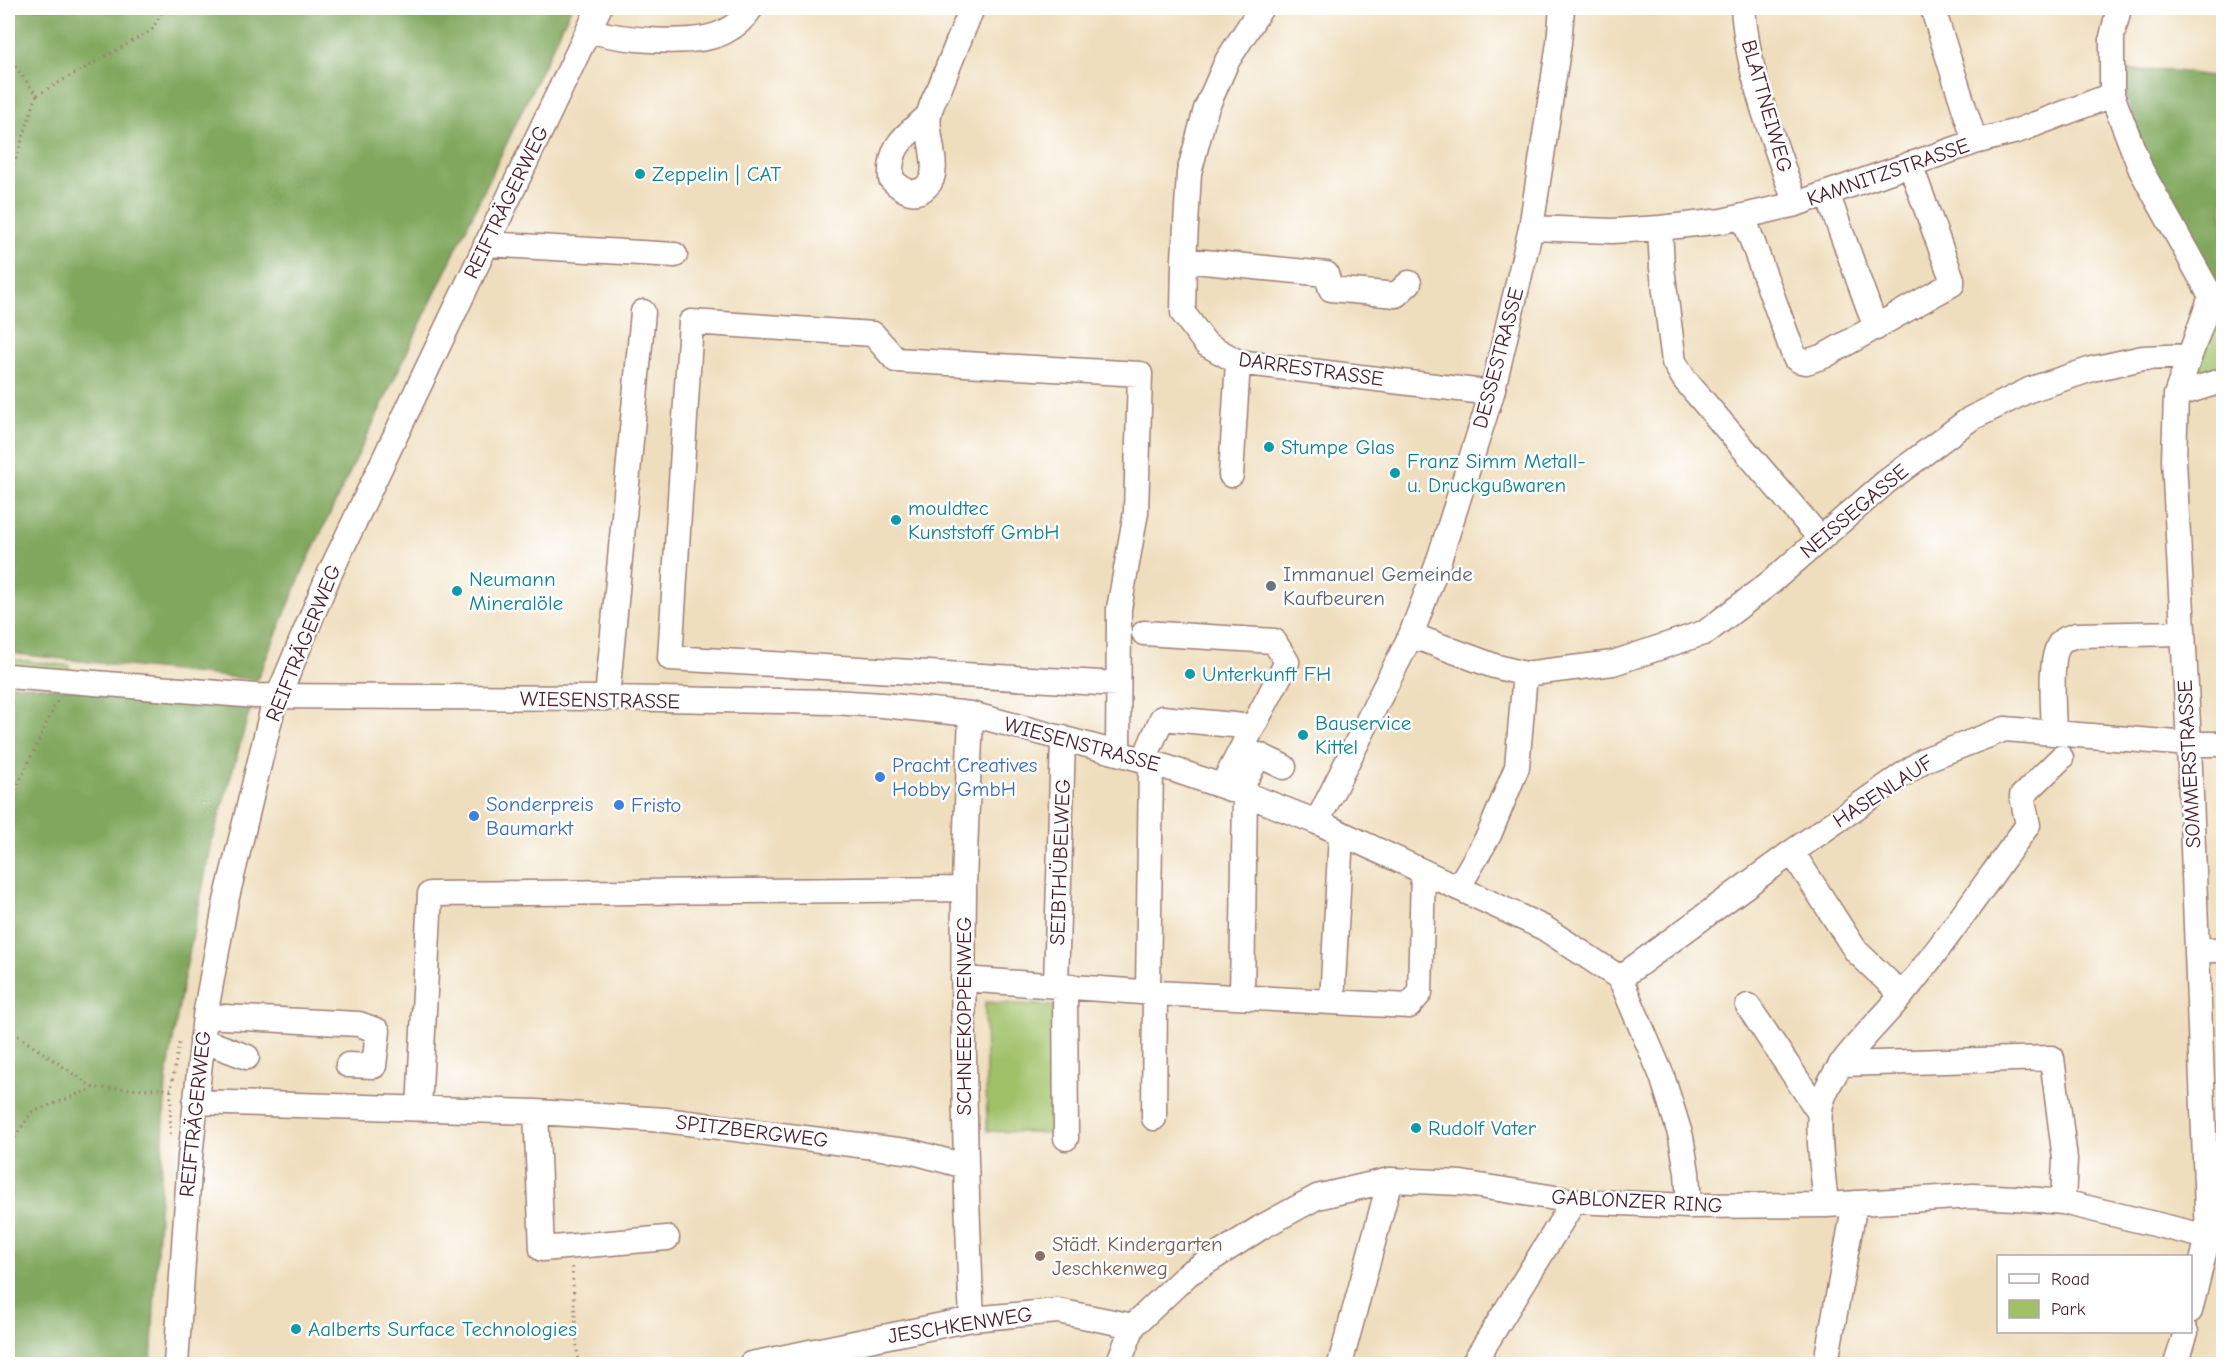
<svg xmlns="http://www.w3.org/2000/svg" width="2231" height="1372" viewBox="0 0 2231 1372" font-family="'Comic Neue',sans-serif">
	<style>
		.green { fill: #a1c169; stroke: #76704a; stroke-width: 1.5 }
		.forest { fill: #80a75d; stroke: #656344; stroke-width: 1.5 }
		.lines { fill: none; stroke-linecap: round; stroke-linejoin: round }
		.minor-casing { stroke: #9c7e74; stroke-width: 27 }
		.path { stroke: #9c7e74; stroke-width: 3; stroke-dasharray: 1.5 4.5; stroke-linecap: butt }
		.minor { stroke: #fff; stroke-width: 24 }
		.culture-dot { fill: #0f9aa8; stroke: #fff; stroke-width: 2 }
		.worship-dot { fill: #6b7280; stroke: #fff; stroke-width: 2 }
		.shop-dot { fill: #3f7fe0; stroke: #fff; stroke-width: 2 }
		.education-dot { fill: #8d6e63; stroke: #fff; stroke-width: 2 }
		.labels { text-anchor: middle; stroke-width: 5; stroke-linejoin: round; paint-order: stroke }
		.street-label { font-size: 21px; fill: #4a1f2b; stroke: #fff }
		.culture-label { font-size: 21px; fill: #0d838f; stroke: #fff; text-anchor: start }
		.worship-label { font-size: 21px; fill: #5b616d; stroke: #fff; text-anchor: start }
		.shop-label { font-size: 21px; fill: #366cbe; stroke: #fff; text-anchor: start }
		.education-label { font-size: 21px; fill: #785e54; stroke: #fff; text-anchor: start }
	</style>
	<rect width="100%" height="100%" fill="#fff"/>
	<filter id="ink" filterUnits="userSpaceOnUse"><feTurbulence type="fractalNoise" baseFrequency=".0167" numOctaves="2"/><feDisplacementMap in="SourceGraphic" scale="12" xChannelSelector="R" yChannelSelector="G"/><feConvolveMatrix kernelMatrix="1 2 1 2 8 2 1 2 1" color-interpolation-filters="sRGB"/></filter>
	<filter id="wash" filterUnits="userSpaceOnUse"><feTurbulence type="fractalNoise" baseFrequency=".008" numOctaves="4" result="noise"/><feDisplacementMap in="SourceGraphic" scale="24" xChannelSelector="R" yChannelSelector="G"/><feGaussianBlur stdDeviation="1.35" result="paint"/><feColorMatrix in="noise" values="0 0 0 0 0 0 0 0 0 0 0 0 0 0 0 0 0 1.4 0 .05"/><feComposite in="paint" operator="in"/></filter>
	<g filter="url(#wash)">
		<rect width="100%" height="100%" fill="#efdebd"/>
		<path class="green" d="M 2215,312 L 2223,322 L 2223,372 L 2190,384 Z
			M 8,659 L 70,666 L 67,676 L 8,670 Z
			M 985,1002 L 1054,1006 L 1055,1133 L 987,1131 Z"/>
		<path class="forest" d="M 8,8 L 571,8 L 304,568 L 257,680 L 8,653 Z
			M 2121,70 L 2177,71 L 2223,78 L 2223,296 L 2218,291 L 2181,211 L 2147,159 L 2121,83 Z
			M 8,684 L 251,706 L 212,841 L 183,982 L 166,1081 L 151,1364 L 8,1364 Z"/>
	</g>
	<g filter="url(#ink)">
		<g class="lines">
			<defs>
				<path id="minor" d="M 1261,8 L 1227,61 L 1206,109 L 1189,173 L 1184,260 L 1183,313 L 1206,344 L 1238,362 L 1492,393
					M 1743,8 C 1748,75 1773,140 1796,204
					M 1934,8 L 1935,16 L 1975,142
					M 2119,8 L 2112,37 L 2112,95 L 2141,170 L 2211,296 L 2222,307
					M 589,30 C 620,40 695,47 724,32 C 736,26 744,19 751,8
					M 929,115 C 905,137 889,144 891,179 C 901,189 914,199 927,186 C 943,171 925,136 929,115 C 930,105 937,94 941,85 C 951,59 962,33 972,8
					M 1827,193 L 1876,328
					M 1743,216 L 1795,358 L 1800,361 L 1806,362 L 1824,356 L 1952,284 L 1952,279 L 1910,164
					M 1531,228 L 1612,231 L 1660,228 L 1722,221 L 1796,204 L 1975,142 L 2017,131 L 2112,95
					M 1660,228 L 1662,268 L 1674,362 L 1685,380 L 1820,538
					M 486,244 L 675,255
					M 1184,260 L 1326,274 L 1331,289 L 1396,295 L 1409,283
					M 2176,395 L 2224,380
					M 1231,475 L 1238,362
					M 1144,633 L 1274,641 L 1287,662 L 1222,786
					M 1411,635 L 1494,666 L 1525,674 L 1613,663 L 1706,632 L 1771,582 L 1886,482 L 1970,419 L 2029,390 L 2092,369 L 2143,358 L 2190,356
					M 8,676 L 256,696 L 607,698 L 833,702 L 882,705 L 971,714 L 1151,762 L 1245,794 L 1317,822 L 1544,928 L 1620,978 L 1662,1076 L 1681,1137 L 1687,1172 L 1689,1206
					M 607,698 L 643,312
					M 971,714 C 969,773 965,832 964,891 C 962,1034 965,1176 972,1319
					M 2054,732 C 2054,713 2047,652 2063,640 C 2066,638 2072,637 2076,635 L 2183,633
					M 1118,753 L 1119,609 L 1136,512 L 1140,374 L 896,360 L 873,334 L 691,322 L 670,658 L 1118,684
					M 1144,760 L 1162,718 L 1253,727
					M 1239,792 L 1259,755 L 1284,767
					M 1317,822 L 1411,635 L 1437,566 L 1492,393 L 1531,228 L 1559,43 L 1562,8
					M 1792,852 L 1856,951 L 1902,995
					M 1458,888 L 1489,835 L 1517,767 L 1525,674
					M 2198,950 L 2224,950
					M 1620,978 L 1792,852 L 1924,760 L 2005,729 L 2189,744 L 2224,744
					M 963,979 L 1155,993 L 1409,1006 L 1420,993 L 1423,872
					M 1056,985 L 1063,738
					M 1065,986 L 1066,1138
					M 1148,991 L 1151,762
					M 1242,996 L 1245,794
					M 1332,1002 L 1341,834
					M 1748,1006 L 1819,1112
					M 205,1016 L 359,1024 L 378,1031 L 374,1066 L 348,1065
					M 202,1040 L 247,1057
					M 1841,1064 L 2052,1058 L 2065,1159 L 2063,1202
					M 195,1102 L 536,1112 L 665,1120 L 913,1152 L 965,1166
					M 419,1109 L 430,894 L 964,889
					M 536,1112 L 542,1249 L 667,1238
					M 1154,1118 L 1155,993
					M 1826,1205 C 1824,1180 1815,1122 1822,1101 C 1834,1062 1875,1028 1901,996 C 1946,942 1986,882 2028,825 L 2022,796 L 2061,758
					M 2190,1311 L 2208,1237 L 2189,744 L 2174,460 L 2176,395 L 2211,296
					M 176,1364 L 190,1157 L 205,1016 L 226,901 L 272,711 L 329,575 L 599,8
					M 751,1364 L 972,1319 L 1058,1311 L 1133,1326
					M 1118,1364 L 1133,1326 L 1188,1274 L 1260,1228 L 1317,1197 L 1390,1180 L 1461,1183 L 1574,1201 L 1689,1206 L 1826,1205 L 1973,1196 L 2015,1198 L 2063,1202 L 2208,1237 L 2224,1238
					M 1340,1364 L 1390,1180
					M 1473,1364 L 1574,1201
					M 1828,1364 L 1828,1351 L 1855,1203
					M 2176,1364 L 2186,1332"/>
			</defs>
			<use href="#minor" class="minor-casing"/>
			<path class="path" d="M 8,57 L 37,95 L 152,30 L 164,8
				M 8,182 L 37,95
				M 8,806 L 58,699
				M 8,1029 L 94,1088 L 171,1089
				M 170,1134 L 171,1089 L 179,1043
				M 8,1147 L 32,1112 L 94,1088
				M 572,1267 L 578,1364"/>
			<use href="#minor" class="minor"/>
		</g>
	</g>
	<g class="culture-dot">
		<circle cx="640" cy="174" r="6"/>
		<circle cx="1269" cy="447" r="6"/>
		<circle cx="1395" cy="473" r="6"/>
		<circle cx="896" cy="520" r="6"/>
		<circle cx="457" cy="591" r="6"/>
		<circle cx="1190" cy="674" r="6"/>
		<circle cx="1303" cy="735" r="6"/>
		<circle cx="1416" cy="1128" r="6"/>
		<circle cx="296" cy="1329" r="6"/>
	</g>
	<circle class="worship-dot" cx="1271" cy="586" r="6"/>
	<g class="shop-dot">
		<circle cx="880" cy="777" r="6"/>
		<circle cx="619" cy="805" r="6"/>
		<circle cx="474" cy="816" r="6"/>
	</g>
	<circle class="education-dot" cx="1040" cy="1256" r="6"/>
	<g class="labels">
		<g class="street-label">
			<text transform="translate(1767 106) rotate(74)" y="7">BLATTNEIWEG</text>
			<text transform="translate(1888 172) rotate(-19)" y="7">KAMNITZSTRASSE</text>
			<text transform="translate(506 202) rotate(-64)" y="7">REIFTRÄGERWEG</text>
			<text transform="translate(1498 358) rotate(-75)" y="7">DESSESTRASSE</text>
			<text transform="translate(1311 369) rotate(8)" y="7">DARRESTRASSE</text>
			<text transform="translate(1854 511) rotate(-40)" y="7">NEISSEGASSE</text>
			<text transform="translate(303 643) rotate(-68)" y="7">REIFTRÄGERWEG</text>
			<text transform="translate(600 700) rotate(1)" y="7">WIESENSTRASSE</text>
			<text transform="translate(1082 744) rotate(15)" y="7">WIESENSTRASSE</text>
			<text transform="translate(2189 764) rotate(-93)" y="7">SOMMERSTRASSE</text>
			<text transform="translate(1883 791) rotate(-33)" y="7">HASENLAUF</text>
			<text transform="translate(1060 862) rotate(-88)" y="7">SEIBTHÜBELWEG</text>
			<text transform="translate(964 1016) rotate(-90)" y="7">SCHNEEKOPPENWEG</text>
			<text transform="translate(195 1114) rotate(-84)" y="7">REIFTRÄGERWEG</text>
			<text transform="translate(752 1131) rotate(7)" y="7">SPITZBERGWEG</text>
			<text transform="translate(1637 1201) rotate(3)" y="7">GABLONZER RING</text>
			<text transform="translate(960 1325) rotate(-9)" y="7">JESCHKENWEG</text>
		</g>
		<g class="culture-label">
			<text x="652" y="181">Zeppelin | CAT</text>
			<text x="1281" y="454">Stumpe Glas</text>
			<text x="1407" y="468">Franz Simm Metall-<tspan x="1407" dy="24">u. Druckgußwaren</tspan></text>
			<text x="908" y="515">mouldtec<tspan x="908" dy="24">Kunststoff GmbH</tspan></text>
			<text x="469" y="586">Neumann<tspan x="469" dy="24">Mineralöle</tspan></text>
			<text x="1202" y="681">Unterkunft FH</text>
			<text x="1315" y="730">Bauservice<tspan x="1315" dy="24">Kittel</tspan></text>
			<text x="1428" y="1135">Rudolf Vater</text>
			<text x="308" y="1336">Aalberts Surface Technologies</text>
		</g>
		<g class="worship-label">
			<text x="1283" y="581">Immanuel Gemeinde<tspan x="1283" dy="24">Kaufbeuren</tspan></text>
		</g>
		<g class="shop-label">
			<text x="892" y="772">Pracht Creatives<tspan x="892" dy="24">Hobby GmbH</tspan></text>
			<text x="486" y="811">Sonderpreis<tspan x="486" dy="24">Baumarkt</tspan></text>
			<text x="631" y="812">Fristo</text>
		</g>
		<g class="education-label">
			<text x="1052" y="1251">Städt. Kindergarten<tspan x="1052" dy="24">Jeschkenweg</tspan></text>
		</g>
	</g>
	<rect width="2231" height="1372" fill="none" stroke="#fff" stroke-width="30"/>
	<rect x="1997" y="1255" width="195" height="78" fill="#ffffff" stroke="#b7a5aa" stroke-width="1.5"/>
	<rect x="2009" y="1274" width="30" height="9" fill="#ffffff" stroke="#b7a5aa" stroke-width="1.5"/>
	<text x="2051" y="1285" font-size="18" fill="#4a1f2b">Road</text>
	<rect x="2009" y="1300" width="30" height="18" fill="#a1c169" stroke="#b7a5aa" stroke-width="1.5"/>
	<text x="2051" y="1315" font-size="18" fill="#4a1f2b">Park</text>
</svg>
